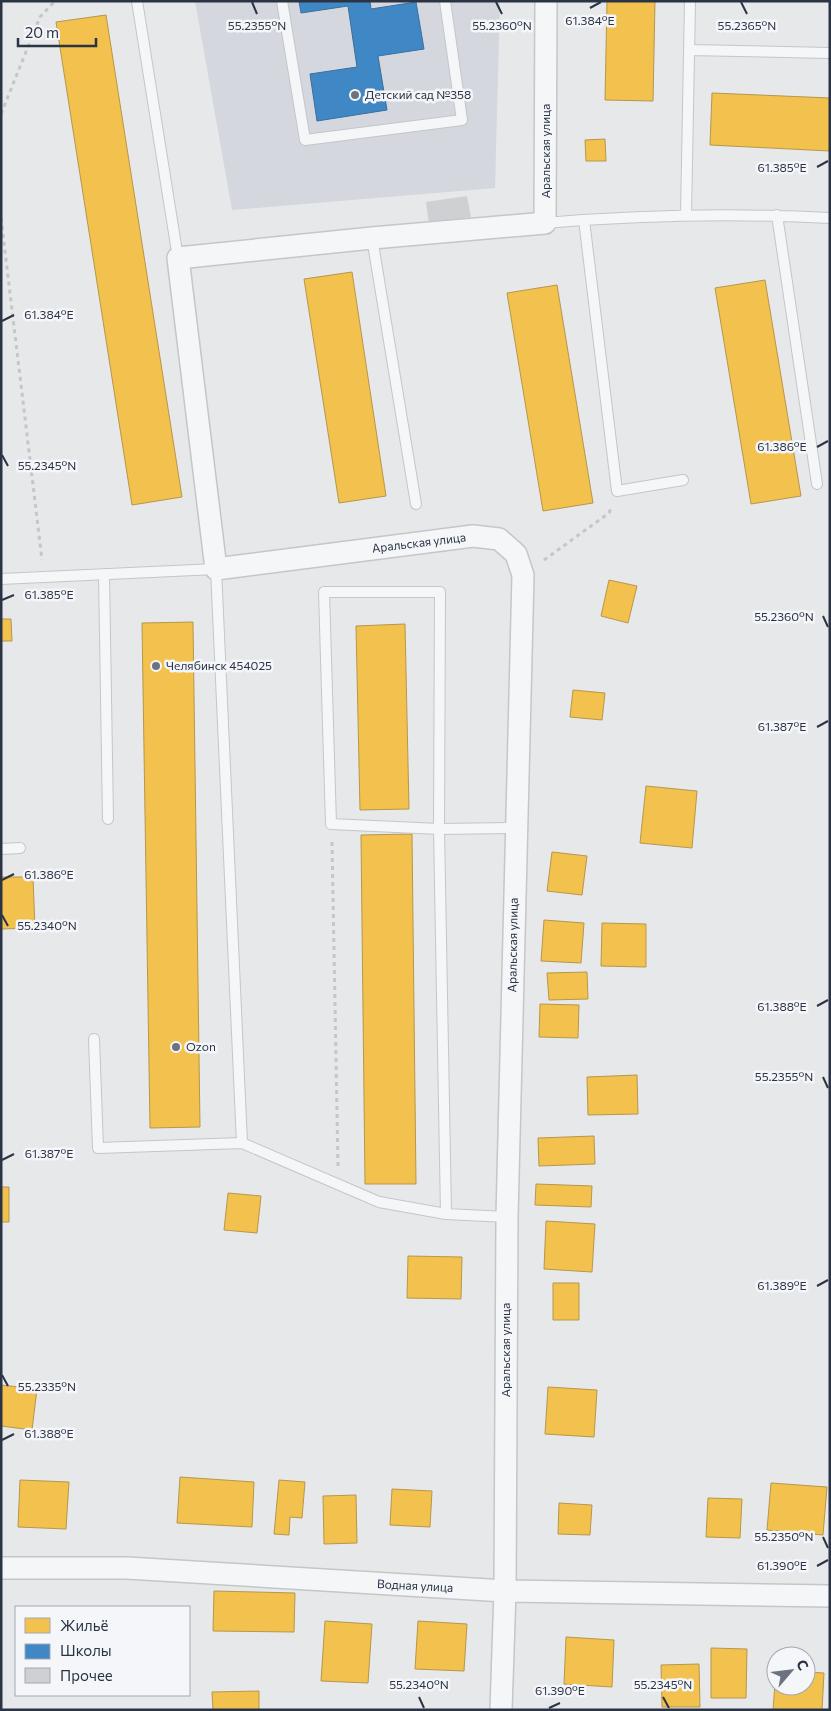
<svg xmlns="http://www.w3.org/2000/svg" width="831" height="1711" viewBox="0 0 831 1711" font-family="Commissioner,sans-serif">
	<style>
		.built { fill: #d4d7dd }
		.homes { fill: #f2c14e; stroke: #b6974b }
		.schools { fill: #3f88c5; stroke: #396f9f }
		.building { fill: #ced0d3 }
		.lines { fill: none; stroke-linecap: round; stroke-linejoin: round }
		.service-casing { stroke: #c4c6c8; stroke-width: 12 }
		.minor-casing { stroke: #c4c6c8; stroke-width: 24 }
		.path { stroke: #c5c6ca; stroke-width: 3; stroke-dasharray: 4 4; stroke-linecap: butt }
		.service { stroke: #f5f6f7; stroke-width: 10 }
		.minor { stroke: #f5f6f7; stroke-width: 21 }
		.ticks { fill: none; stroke: #2b3445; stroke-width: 2 }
		.poi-dot { fill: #6c737f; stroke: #f4f6f9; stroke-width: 2 }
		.labels { text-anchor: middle; stroke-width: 5; stroke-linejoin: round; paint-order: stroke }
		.poi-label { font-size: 12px; fill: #2b3445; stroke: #f4f6f9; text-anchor: start }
		.street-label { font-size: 12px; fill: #2b3445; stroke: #f4f6f9 }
		.ticks-label { font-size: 12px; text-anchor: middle; fill: #2b3445; stroke: #f4f6f9; stroke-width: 5; stroke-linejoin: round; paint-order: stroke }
	</style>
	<rect width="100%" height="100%" fill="#e6e8ea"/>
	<path class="built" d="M 195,1 L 500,1 L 495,188 L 232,210 Z"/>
	<path class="homes" d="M 607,1 L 655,1 L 653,101 L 605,100 Z
		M 106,15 L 182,497 L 132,505 L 56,22 Z
		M 712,93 L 830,98 L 830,151 L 710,145 Z
		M 605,139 L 606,161 L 586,161 L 585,140 Z
		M 352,272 L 386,496 L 339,503 L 304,279 Z
		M 765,280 L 801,496 L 751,504 L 715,288 Z
		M 557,285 L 593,503 L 543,511 L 507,293 Z
		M 609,580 L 637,586 L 628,623 L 601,616 Z
		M 1,619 L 11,619 L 12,641 L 1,641 Z
		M 193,622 L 200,1127 L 150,1128 L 142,623 Z
		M 405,624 L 409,809 L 360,810 L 356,626 Z
		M 573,690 L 605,693 L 602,720 L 570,717 Z
		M 646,786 L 697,791 L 692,848 L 640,843 Z
		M 412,834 L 416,1184 L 365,1184 L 361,835 Z
		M 552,852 L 587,856 L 582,895 L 547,891 Z
		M 1,877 L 33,877 L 35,928 L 1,929 Z
		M 544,920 L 584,923 L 581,963 L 541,961 Z
		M 602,923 L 646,924 L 646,967 L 601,966 Z
		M 587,972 L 588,999 L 549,1000 L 547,973 Z
		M 540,1004 L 579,1005 L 578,1038 L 539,1037 Z
		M 637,1075 L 638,1114 L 588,1115 L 587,1077 Z
		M 594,1136 L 595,1164 L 539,1166 L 538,1138 Z
		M 536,1184 L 592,1186 L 591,1207 L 535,1205 Z
		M 1,1187 L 9,1187 L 9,1222 L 1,1222 Z
		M 228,1193 L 261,1196 L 257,1233 L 224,1230 Z
		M 546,1221 L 595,1224 L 592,1272 L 544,1269 Z
		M 408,1256 L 462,1257 L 461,1299 L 407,1298 Z
		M 553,1283 L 579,1283 L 579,1320 L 553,1320 Z
		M 1,1385 L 37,1389 L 32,1430 L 1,1426 Z
		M 548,1387 L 597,1390 L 594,1437 L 545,1434 Z
		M 180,1477 L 254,1482 L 252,1527 L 177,1523 Z
		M 20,1480 L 69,1482 L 66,1529 L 18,1527 Z
		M 279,1480 L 305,1482 L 302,1518 L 290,1517 L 289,1535 L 274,1534 Z
		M 771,1483 L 827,1487 L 823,1535 L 767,1530 Z
		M 392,1489 L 432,1491 L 430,1527 L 390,1525 Z
		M 356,1495 L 357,1543 L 324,1544 L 323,1496 Z
		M 708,1498 L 742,1499 L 740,1538 L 706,1537 Z
		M 559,1503 L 592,1505 L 590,1535 L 558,1534 Z
		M 214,1591 L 295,1593 L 294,1632 L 213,1631 Z
		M 325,1621 L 372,1624 L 368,1683 L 321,1681 Z
		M 418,1621 L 467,1624 L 464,1671 L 415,1669 Z
		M 566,1637 L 614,1640 L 612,1687 L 564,1684 Z
		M 711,1648 L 747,1649 L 746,1698 L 711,1698 Z
		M 699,1664 L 700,1707 L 662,1707 L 661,1665 Z
		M 776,1670 L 776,1686 L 806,1686 L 806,1672 L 824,1673 L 822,1710 L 773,1710 Z
		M 259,1691 L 259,1710 L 213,1710 L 212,1692 Z"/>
	<path class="schools" d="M 299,1 L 370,1 L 371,9 L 416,2 L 424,49 L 378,56 L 387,110 L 317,121 L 310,74 L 357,67 L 348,6 L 301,13 Z"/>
	<path class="building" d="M 467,196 L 471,217 L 429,223 L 426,202 Z"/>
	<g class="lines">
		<defs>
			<path id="service" d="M 137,1 L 178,258
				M 282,1 L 305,140 L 462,120 L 445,1
				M 689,50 L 830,53
				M 686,215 L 690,1
				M 777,215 L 817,484
				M 584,220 L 617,491 L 683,480
				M 545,223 C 640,215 735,213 830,218
				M 372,238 L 416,504
				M 104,574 L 108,819
				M 1,579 L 216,569 L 242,1143 L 379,1202 L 446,1214 L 507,1217
				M 1,849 L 20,848
				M 94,1039 L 98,1148 L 242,1143
				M 446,1214 L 439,829 L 440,592 L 324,592 L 331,824 L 439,829 L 516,828"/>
			<path id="minor" d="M 1,1568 L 127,1568 L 505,1591 L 830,1596
				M 501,1710 L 505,1591 L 507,1217 L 523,575 L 516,554 L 499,539 L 473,536 L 216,569 L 178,258 L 372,238 L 545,223 L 546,1"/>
		</defs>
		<use href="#service" class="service-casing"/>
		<use href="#minor" class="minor-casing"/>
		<path class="path" d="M 1,114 L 40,17 L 55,1
			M 1,218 L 42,560
			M 544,560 L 609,513 L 611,508
			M 332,842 L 338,1166"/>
		<use href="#service" class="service"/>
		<use href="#minor" class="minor"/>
	</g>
	<path class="ticks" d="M 252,2 L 257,14M 496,2 L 502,14M 741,2 L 747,14M 590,8 L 601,2M 817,167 L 828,161M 2,321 L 14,315M 817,447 L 828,441M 2,455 L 8,466M 2,600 L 14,595M 823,616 L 828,627M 817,727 L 828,721M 2,880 L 14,874M 2,915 L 8,926M 817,1006 L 828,1000M 823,1077 L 828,1088M 2,1160 L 14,1154M 817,1286 L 828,1280M 2,1375 L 8,1386M 2,1440 L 14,1434M 823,1537 L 828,1548M 817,1566 L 828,1560M 419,1697 L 424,1708M 663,1697 L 669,1708M 549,1708 L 560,1703"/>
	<g class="poi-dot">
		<circle cx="355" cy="95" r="5"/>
		<circle cx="156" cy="666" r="5"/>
		<circle cx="176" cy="1047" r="5"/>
	</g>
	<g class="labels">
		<g class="poi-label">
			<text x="365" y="99">Детский сад №358</text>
			<text x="166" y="670">Челябинск 454025</text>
			<text x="186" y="1051">Ozon</text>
		</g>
		<g class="street-label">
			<text transform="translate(546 151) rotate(-90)" y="4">Аральская улица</text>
			<text transform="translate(419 543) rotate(-7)" y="4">Аральская улица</text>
			<text transform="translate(513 945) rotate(-89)" y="4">Аральская улица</text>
			<text transform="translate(506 1350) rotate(-90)" y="4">Аральская улица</text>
			<text transform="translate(415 1586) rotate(3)" y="4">Водная улица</text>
		</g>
	</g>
	<g class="ticks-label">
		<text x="590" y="25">61.384°E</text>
		<text x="257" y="30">55.2355°N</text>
		<text x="502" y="30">55.2360°N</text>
		<text x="747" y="30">55.2365°N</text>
		<text x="782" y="172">61.385°E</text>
		<text x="49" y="319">61.384°E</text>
		<text x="782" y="451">61.386°E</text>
		<text x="47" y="470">55.2345°N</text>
		<text x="49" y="599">61.385°E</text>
		<text x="784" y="621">55.2360°N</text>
		<text x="782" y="731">61.387°E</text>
		<text x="49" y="879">61.386°E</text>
		<text x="47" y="930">55.2340°N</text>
		<text x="782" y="1011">61.388°E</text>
		<text x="784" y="1081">55.2355°N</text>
		<text x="49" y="1158">61.387°E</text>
		<text x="782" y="1290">61.389°E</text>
		<text x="47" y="1391">55.2335°N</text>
		<text x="49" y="1438">61.388°E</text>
		<text x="784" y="1541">55.2350°N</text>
		<text x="782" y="1570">61.390°E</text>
		<text x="419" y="1689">55.2340°N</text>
		<text x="663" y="1689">55.2345°N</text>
		<text x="560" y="1695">61.390°E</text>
	</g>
	<rect width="831" height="1711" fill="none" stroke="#2b3445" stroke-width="5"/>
	<rect x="15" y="1606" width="175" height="90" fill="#f4f6f9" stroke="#a4a8b1"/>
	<rect x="25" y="1618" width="25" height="15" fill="#f2c14e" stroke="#a4a8b1"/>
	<text x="60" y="1631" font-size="15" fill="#2b3445">Жильё</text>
	<rect x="25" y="1644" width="25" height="15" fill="#3f88c5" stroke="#a4a8b1"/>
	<text x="60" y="1656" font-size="15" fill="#2b3445">Школы</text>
	<rect x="25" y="1668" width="25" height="15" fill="#ced0d3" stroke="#a4a8b1"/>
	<text x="60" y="1681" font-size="15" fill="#2b3445">Прочее</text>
	<g transform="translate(791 1671) rotate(62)"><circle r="24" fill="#f4f6f9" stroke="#a4a8b1"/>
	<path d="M0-4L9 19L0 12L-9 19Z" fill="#6c737f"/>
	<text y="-8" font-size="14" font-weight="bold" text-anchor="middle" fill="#2b3445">С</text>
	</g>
	<path d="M18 38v8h78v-8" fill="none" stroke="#2b3445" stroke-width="2.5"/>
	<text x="25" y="38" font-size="15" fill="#2b3445" stroke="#f4f6f9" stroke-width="4" paint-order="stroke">20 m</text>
</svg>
